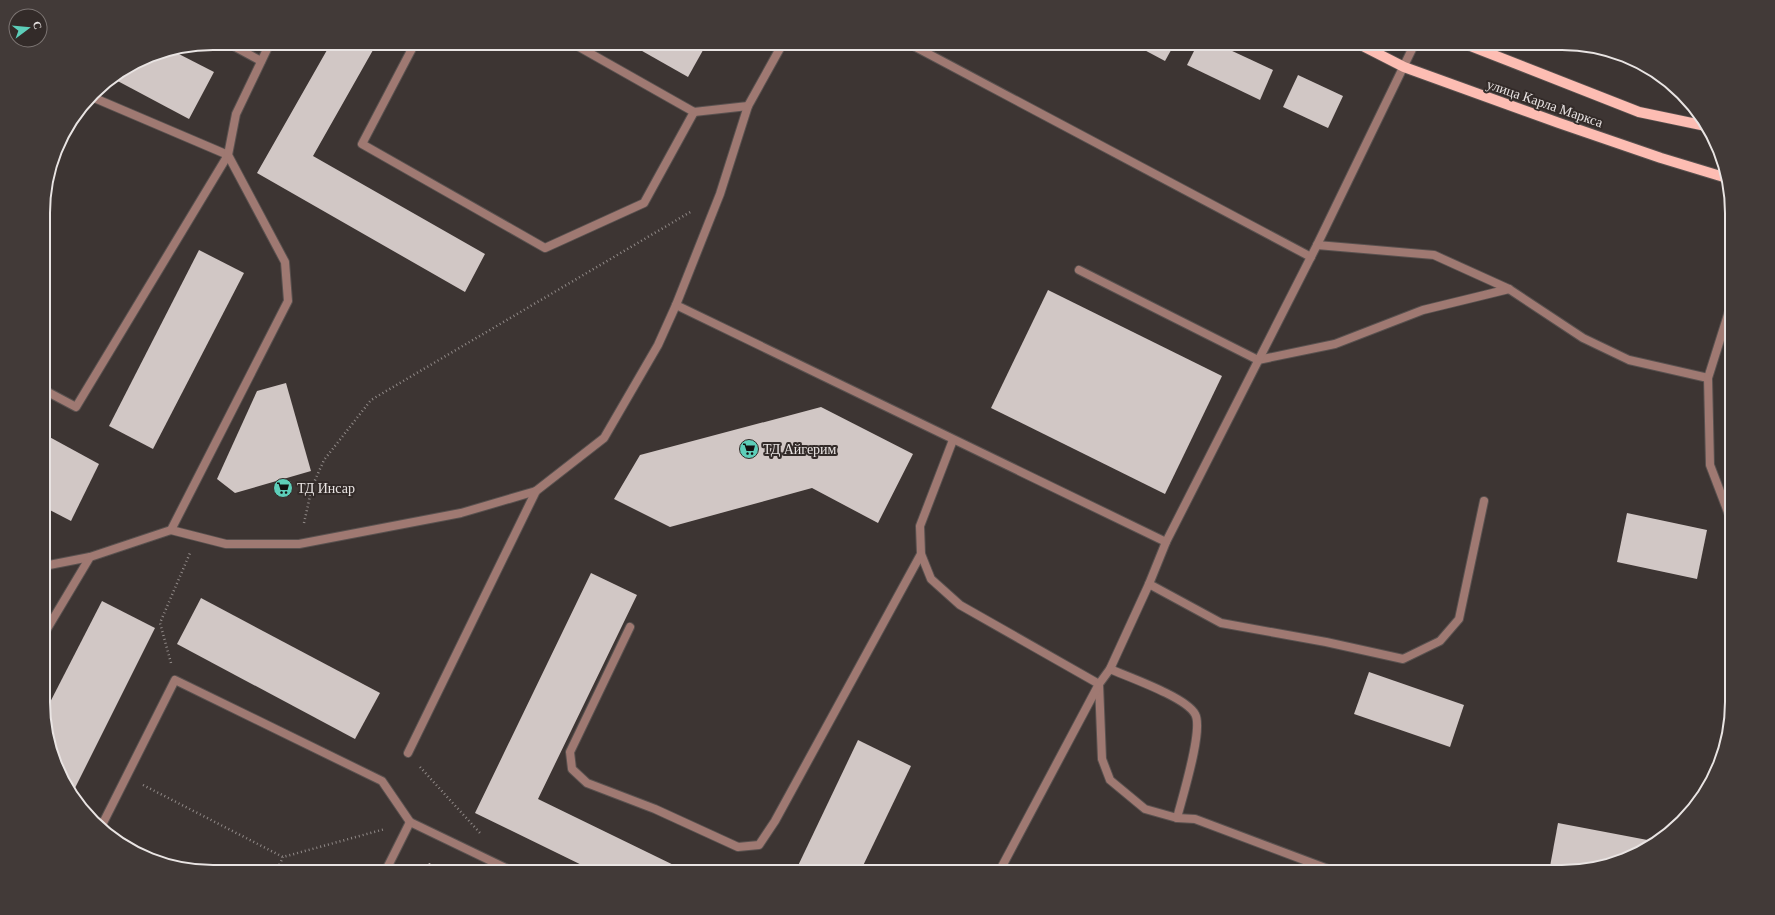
<svg xmlns="http://www.w3.org/2000/svg" width="1775" height="915" font-family="'Times New Roman',serif">
	<style>
		.building { fill: #d1c7c5 }
		.lines { fill: none; stroke-linecap: round; stroke-linejoin: round }
		.lane-casing { stroke: #59514f; stroke-width: 10 }
		.primary-casing { stroke: #59514f; stroke-width: 12 }
		.path { stroke: #918a88; stroke-width: 2.5; stroke-dasharray: 1 3; stroke-linecap: butt }
		.lane { stroke: #9f7972; stroke-width: 8 }
		.primary { stroke: #fdbdb3; stroke-width: 10 }
		.labels { text-anchor: middle; stroke-width: 4; stroke-linejoin: round; paint-order: stroke }
		.street-label { font-size: 14px; fill: #e9e4e3; stroke: #332b29 }
		.poi-label { font-size: 14px; fill: #e9e4e3; stroke: #332b29; text-anchor: start }
		.rim { fill: none; stroke: #e9e4e3; stroke-width: 2 }
	</style>
	<rect width="100%" height="100%" fill="#3d3533"/>
	<g class="building">
		<path d="M331,43H377L313,156L485,254L465,292L257,173Z"/>
		<path d="M628,43H707L688,77Z"/>
		<path d="M1136,43H1175L1165,61L1135,45Z"/>
		<path d="M1198,43H1215L1273,70L1260,100L1187,65Z"/>
		<path d="M173,51L214,72L189,119L112,78L148,56Z"/>
		<path d="M1298,75L1343,96L1328,128L1283,107Z"/>
		<path d="M199,250L244,273L153,449L109,426Z"/>
		<path d="M1048,290L1222,376L1165,494L991,408Z"/>
		<path d="M286,383L311,471L235,493L217,479L257,391Z"/>
		<path d="M821,407L913,454L878,523L812,488L670,527L614,499L640,455Z"/>
		<path d="M44,434L99,464L71,521L44,507Z"/>
		<path d="M1627,513L1707,530L1697,579L1617,562Z"/>
		<path d="M591,573L637,595L538,799L688,872H596L475,813Z"/>
		<path d="M201,598L380,693L355,739L177,644Z"/>
		<path d="M102,601L155,628L72,794L56,767L44,724V714Z"/>
		<path d="M1369,672L1464,705L1450,747L1354,714Z"/>
		<path d="M858,740L911,766L860,872H795Z"/>
		<path d="M1558,823L1658,842L1616,863L1573,872H1549Z"/>
		<path d="M429,863L447,872H424Z"/>
	</g>
	<g class="lines">
		<g class="lane-casing">
			<g id="lane">
				<path d="M228,43L261,61"/>
				<path d="M415,43L362,144L545,248L644,203L694,112"/>
				<path d="M572,43L694,112L748,106L783,43"/>
				<path d="M908,43L1311,257"/>
				<path d="M1317,245L1434,255L1509,289L1583,338L1629,360L1708,378"/>
				<path d="M1079,270L1258,360L1335,344L1423,310L1509,289"/>
				<path d="M676,305L1166,542"/>
				<path d="M1731,305L1708,378L1710,465L1731,520"/>
				<path d="M44,390L76,407L228,155L92,97"/>
				<path d="M953,440L920,526L921,554L931,579L960,605L1099,684L1102,759L1110,780L1145,809L1177,818L1195,819L1336,872"/>
				<path d="M171,530L226,544H299L461,513L536,491L604,438L658,345L676,305L720,194L748,106"/>
				<path d="M44,566L90,557"/>
				<path d="M1149,584L1221,623L1326,642L1403,659L1440,641L1459,619L1484,501"/>
				<path d="M630,627L570,752L572,769L587,783L655,809L738,847L759,845L775,821L921,554"/>
				<path d="M44,634L90,557L171,530L288,301L285,262L228,155L236,114L270,43"/>
				<path d="M1110,669C1128,677 1186,697 1195,714C1204,729 1182,798 1177,818"/>
				<path d="M408,753L536,491"/>
				<path d="M102,825L175,680L382,781L410,822L514,872"/>
				<path d="M385,872L410,822"/>
				<path d="M999,872L1099,684L1110,669L1149,584L1166,542L1317,245L1415,43"/>
			</g>
		</g>
		<g class="primary-casing">
			<g id="primary">
				<path d="M1357,43L1404,67L1559,123L1661,158L1727,178"/>
				<path d="M1463,43L1639,112L1706,126"/>
			</g>
		</g>
		<g class="path">
			<path d="M304,523L312,487L324,460L371,400L692,211"/>
			<path d="M171,663L160,623L190,553"/>
			<path d="M420,767L480,833"/>
			<path d="M143,785L283,857L385,829"/>
			<path d="M276,872L283,857"/>
		</g>
		<use href="#lane" class="lane"/>
		<use href="#primary" class="primary"/>
	</g>
	<defs>
		<g id="supermarket-disc" transform="scale(1)"><circle r="9.5" fill="#5dceb9" stroke="#332b29"/><path d="M-6-5.5h2.5l.6 2H6L4.5 2H-2.5L-4.4-4H-6ZM-1.5 3.2a1.3 1.3 0 1 0 .1 0ZM3 3.2a1.3 1.3 0 1 0 .1 0Z" fill="#111"/></g>
	</defs>
	<g fill-rule="evenodd">
		<use href="#supermarket-disc" x="749" y="449"/>
		<use href="#supermarket-disc" x="283" y="488"/>
	</g>
	<g class="labels">
		<g class="street-label">
			<text transform="translate(1545 103) rotate(19)" y="5">улица Карла Маркса</text>
		</g>
		<g class="poi-label">
			<text x="763" y="454">ТД Айгерим</text>
			<text x="297" y="493">ТД Инсар</text>
		</g>
	</g>
	<path d="M0 0H1775V915H0ZM213 50H1562A163 163 0 0 1 1725 213V702A163 163 0 0 1 1562 865H213A163 163 0 0 1 50 702V213A163 163 0 0 1 213 50Z" fill="#423a38" fill-rule="evenodd"/>
	<path class="rim" d="M213 50H1562A163 163 0 0 1 1725 213V702A163 163 0 0 1 1562 865H213A163 163 0 0 1 50 702V213A163 163 0 0 1 213 50Z"/>
	<g transform="translate(28 28) rotate(74)"><circle r="19" fill="#332b29" stroke="#7c7573"/>
	<path d="M0-3L7 15L0 10L-7 15Z" fill="#5dceb9"/>
	<text y="-6" font-size="11" font-weight="bold" text-anchor="middle" fill="#e9e4e3">С</text>
	</g>
</svg>
